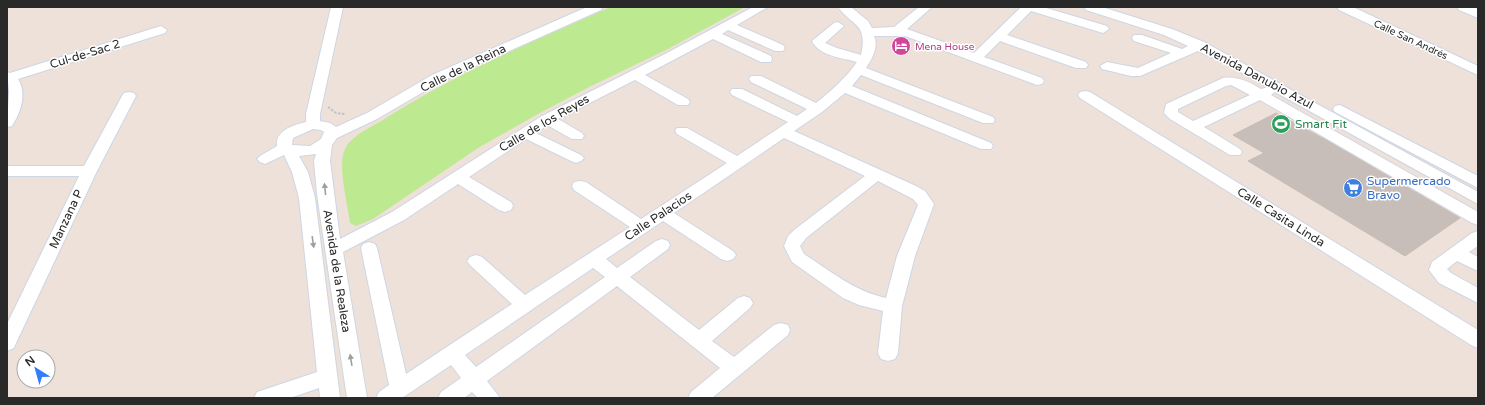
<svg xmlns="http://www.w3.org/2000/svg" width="1485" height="405" font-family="'Varela Round',sans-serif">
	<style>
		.green { fill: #bde990 }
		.building { fill: #c8beb9; stroke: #c8bdb3 }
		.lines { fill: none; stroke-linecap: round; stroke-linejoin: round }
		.minor-casing { stroke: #ced6e4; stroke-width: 2 }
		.path { stroke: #c3c3c3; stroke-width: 2; stroke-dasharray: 2.5 1.5; stroke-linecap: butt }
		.minor { fill: #fff; fill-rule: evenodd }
		.oneway { fill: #9f9f9f }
		.labels { text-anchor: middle; stroke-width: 3; stroke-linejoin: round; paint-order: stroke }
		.far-street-label { font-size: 10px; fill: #292929; stroke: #fff }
		.far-hotel-label { font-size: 10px; fill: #b23c85; stroke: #fff; text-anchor: start }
		.street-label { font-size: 12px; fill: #292929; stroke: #fff }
		.leisure-label { font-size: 12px; fill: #27864d; stroke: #fff; text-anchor: start }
		.shop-label { font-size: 12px; fill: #366cbe; stroke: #fff; text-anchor: start }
	</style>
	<rect width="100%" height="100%" fill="#ede1d9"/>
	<path class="green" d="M611,7H745L668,49L591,86L538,114L478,148L373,219L356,226L350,223C348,205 337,165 345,149C351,136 371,127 383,120C455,74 533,41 611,7Z"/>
	<path class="building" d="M1276,113L1330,142L1460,218L1405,256L1248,161L1264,153L1233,135Z"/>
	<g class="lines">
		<g class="minor-casing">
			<g id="minor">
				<path d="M331,7H343L320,114V121L330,123L336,127L367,113L432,75L587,7H603L601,10L442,81L377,119L337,138L332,145L330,161L340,239L392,212L542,116L667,53L753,7H768L737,25L783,45L785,48L783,51H775L728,30L722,34L771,56L772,59L771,62H761L713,39L645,75L688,99L690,102L688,105H678L635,80L558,119L582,133L584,136L582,139H572L547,125L536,133L581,155L584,158L581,161L576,163L571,161L526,139L469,177L511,202L513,206L511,210L505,212L499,210L458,184L404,220L343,252L367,398H347L317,194L314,161L316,154L299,156L308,172L315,198L340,398H320L319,388L290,398H254L257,392L317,372L299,198L292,172L284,155L265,164L260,162L257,159L260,156L277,146C275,130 294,125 306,122V114ZM313,129L321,130L324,132L321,139L310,146L292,145L293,138Z"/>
				<path d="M838,7H851L868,21L872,28L894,27L919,7H932L907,29L974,53L1021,7H1043L1107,26L1109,29L1103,33L1031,11L1007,35L1086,62L1088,65L1086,68H1076L1000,41L984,57L1042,78L1044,81L1042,84L1037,85L905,36H874C879,47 872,59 866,68L993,117L995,120L993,123H983L861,75L852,86L991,143L993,146L991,149H981L845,93L822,112L794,131L916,186L925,191L934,204L915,256L902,306L898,353L895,359L888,361L881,359L878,353L883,311L859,305L843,298L792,262L784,246L788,236L794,230L865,176L784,138L674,213L733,251L736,255L733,259L727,261L721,259L663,221L606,259L617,268L656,241L662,239L668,241L670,245L668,249L630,277L699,330L738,298L744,296L750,298L753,303L750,308L712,341L734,357L774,325L781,323L788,325L790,330L788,335L712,398H688L691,392L720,368L617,286L487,381L500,398H478L472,392L464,398H438L441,392L461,378L451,365L402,398H376L379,392L389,385L361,248L363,244L369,242L375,244L377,248L406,374L512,304L470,265L467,261L470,257L476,255L482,257L525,295L630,227L574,190L572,186L574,182L580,181L586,182L641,219L727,163L677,134L675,131L677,128H687L737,156L788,122L732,95L730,92L732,89H742L797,116L807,109L751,82L749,79L751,76H761L816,103C831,91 846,78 857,62C843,58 819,56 812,41L834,23L838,22L844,26L825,43L837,48L861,55C868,23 853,27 838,7ZM878,181L913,199L918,205L897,256L886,298C854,291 832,272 804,254L800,246L806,238ZM593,268L605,277L476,367L465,355Z"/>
				<path d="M1084,7H1102L1172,29L1204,42L1478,192V204L1275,92L1271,95L1478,212V225L1472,223L1260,100L1204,127L1240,149L1242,152L1240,155H1230L1170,119L1164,113L1166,104L1223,78C1238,76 1249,82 1261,89L1268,87L1224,63L1198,51L1140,76H1131L1102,69L1100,66L1107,62L1138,68L1171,53L1134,41L1132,38L1134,35H1142L1182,49L1188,46L1164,35L1086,10ZM1231,85L1250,95L1193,121L1178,112V109L1226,86Z"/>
				<path d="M1337,7H1353L1478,66V75L1339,10Z"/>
				<path d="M1457,7H1473L1478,9V18L1459,10Z"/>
				<path d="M161,26L167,30L165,33L18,79C27,94 21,112 12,126L7,127L9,91L7,72L10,73Z"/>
				<path d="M1085,91L1090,92L1478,330V348L1471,345L1080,98L1078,95L1080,92Z"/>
				<path d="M129,92L134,93L136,96L97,171L16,343L14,348L7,351V324L79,176H7V166H84L122,96L124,93Z"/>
				<path d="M1340,105L1478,176V188L1335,112L1333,109L1335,106Z"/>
				<path d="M1478,231V246L1469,252L1478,257V271L1457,261L1447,269L1451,273L1478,288V303L1439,283L1429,270L1432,262L1472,233Z"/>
			</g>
		</g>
		<path class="path" d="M328,107L336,113L345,114"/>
		<use href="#minor" class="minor"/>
	</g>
	<defs><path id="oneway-solid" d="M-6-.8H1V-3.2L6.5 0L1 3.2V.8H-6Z"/></defs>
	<g class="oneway">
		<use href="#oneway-solid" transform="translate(325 189) rotate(-96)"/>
		<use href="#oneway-solid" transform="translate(313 242) rotate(82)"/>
		<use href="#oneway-solid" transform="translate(351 360) rotate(-99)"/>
	</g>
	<defs>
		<g id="hotel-disc" transform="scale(1)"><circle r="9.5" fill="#d1479c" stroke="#fff"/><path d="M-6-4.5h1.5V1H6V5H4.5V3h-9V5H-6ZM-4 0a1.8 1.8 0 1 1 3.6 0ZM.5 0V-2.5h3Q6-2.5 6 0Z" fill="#fff"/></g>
		<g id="stadium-disc" transform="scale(1)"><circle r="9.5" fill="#2e9e5b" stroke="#fff"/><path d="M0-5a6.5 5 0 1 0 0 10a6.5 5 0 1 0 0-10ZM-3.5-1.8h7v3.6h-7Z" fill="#fff"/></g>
		<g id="supermarket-disc" transform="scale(1)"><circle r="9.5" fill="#3f7fe0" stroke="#fff"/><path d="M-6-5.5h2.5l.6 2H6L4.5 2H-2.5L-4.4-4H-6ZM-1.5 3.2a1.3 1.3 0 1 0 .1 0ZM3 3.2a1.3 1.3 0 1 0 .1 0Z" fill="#fff"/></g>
	</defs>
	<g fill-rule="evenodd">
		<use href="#hotel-disc" x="901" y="46"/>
		<use href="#stadium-disc" x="1281" y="124"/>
		<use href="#supermarket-disc" x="1353" y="188"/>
	</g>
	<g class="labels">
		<g class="far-street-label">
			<text transform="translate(1411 39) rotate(25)" y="4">Calle San Andrés</text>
		</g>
		<g class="far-hotel-label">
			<text x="915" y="50">Mena House</text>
		</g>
		<g class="street-label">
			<text transform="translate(85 54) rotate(-17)" y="4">Cul-de-Sac 2</text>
			<text transform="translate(463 68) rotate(-26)" y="4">Calle de la Reina</text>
			<text transform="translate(1257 76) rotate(28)" y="4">Avenida Danubio Azul</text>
			<text transform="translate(544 123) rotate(-30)" y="4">Calle de los Reyes</text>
			<text transform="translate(658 216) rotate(-34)" y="4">Calle Palacios</text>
			<text transform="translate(1281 217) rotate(32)" y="4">Calle Casita Linda</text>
			<text transform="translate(66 219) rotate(-65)" y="4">Manzana P</text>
			<text transform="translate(337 271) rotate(81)" y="4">Avenida de la Realeza</text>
		</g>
		<g class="leisure-label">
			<text x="1295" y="128">Smart Fit</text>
		</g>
		<g class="shop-label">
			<text x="1367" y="185">Supermercado<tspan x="1367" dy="14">Bravo</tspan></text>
		</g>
	</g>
	<rect width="1485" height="405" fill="none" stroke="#292929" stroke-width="16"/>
	<g transform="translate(36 369) rotate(323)"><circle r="19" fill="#ffffff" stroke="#a9a9a9"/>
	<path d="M0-3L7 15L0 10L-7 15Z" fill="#347bff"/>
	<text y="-6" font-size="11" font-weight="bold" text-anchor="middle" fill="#292929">N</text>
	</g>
</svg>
